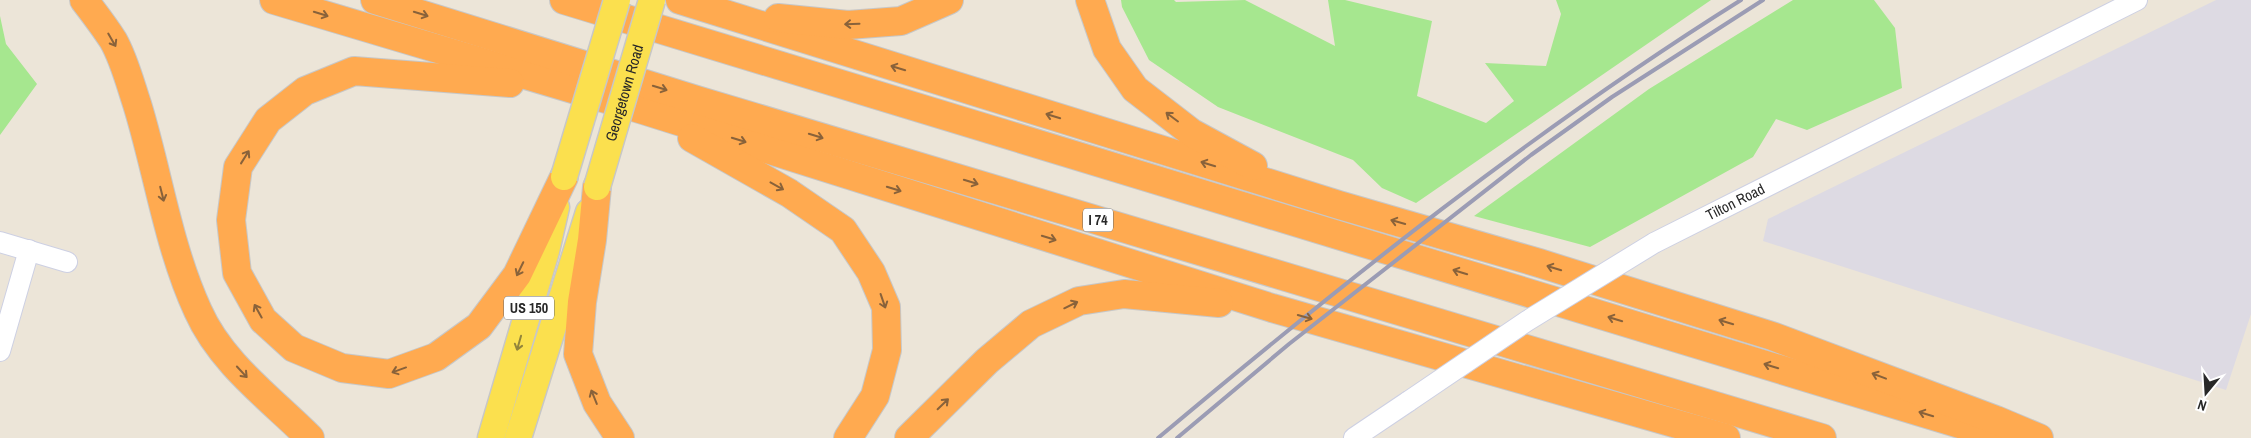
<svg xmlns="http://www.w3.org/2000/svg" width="2251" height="438" font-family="'Archivo Narrow',sans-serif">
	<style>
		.industrial { fill: #dddae3 }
		.green { fill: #a6e78f }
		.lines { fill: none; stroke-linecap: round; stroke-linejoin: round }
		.minor-casing { stroke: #cdd0e3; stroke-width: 22 }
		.major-casing { stroke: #c7c7c7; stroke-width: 29 }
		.highway-casing { stroke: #c7c7c7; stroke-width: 30 }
		.minor { stroke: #fff; stroke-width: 20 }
		.major { stroke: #fbe04e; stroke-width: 26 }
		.highway { stroke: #ffaa50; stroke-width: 28 }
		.rail { stroke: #9b9cb4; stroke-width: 4 }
		.minor-bridge-casing { stroke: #cdd0e3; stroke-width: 22; stroke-linecap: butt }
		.major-bridge-casing { stroke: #c7c7c7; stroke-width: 29; stroke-linecap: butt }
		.minor-bridge { stroke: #fff; stroke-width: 20 }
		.major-bridge { stroke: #fbe04e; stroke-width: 26 }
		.oneway { stroke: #89623a }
		.oneway2 { stroke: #92843b }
		.labels { text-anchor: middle; stroke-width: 4; stroke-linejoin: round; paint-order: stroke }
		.shield { fill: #fff; stroke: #686868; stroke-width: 1 }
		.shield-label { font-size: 14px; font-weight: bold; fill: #282828 }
		.street-label { font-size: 15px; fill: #282828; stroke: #fff }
	</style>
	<rect width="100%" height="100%" fill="#ece5d8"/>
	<path class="industrial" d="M2216,0H2251V314L2226,390L1763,241L1768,219Z"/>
	<g class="green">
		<path d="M1121,0H1174L1176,2L1245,0L1335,46L1328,0H1345L1432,21L1417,96L1486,123L1514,101L1485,63L1546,66L1561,14L1556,0H1711L1416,203L1382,188L1353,160L1218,107L1149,60L1122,7Z"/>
		<path d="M1793,0H1874L1895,28L1902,88L1807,130L1776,119L1753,157L1590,247L1474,216L1649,89Z"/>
		<path d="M0,16L6,44L37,84L0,135Z"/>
	</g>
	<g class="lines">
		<g class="minor-casing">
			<g id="minor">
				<path d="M0,242L67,262"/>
				<path id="s1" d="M1654,243L2137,0"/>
				<path d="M0,351L29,250"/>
				<path d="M1354,438L1409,401"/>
			</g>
		</g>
		<g class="major-casing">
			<g id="major">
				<path d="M491,438L546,251L556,207"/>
				<path d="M518,438L589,212"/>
			</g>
		</g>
		<g class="highway-casing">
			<g id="highway">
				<path d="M84,0C94,13 104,26 113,40C124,59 130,83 137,104C158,172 168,246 198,311C221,363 271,399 310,438"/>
				<path d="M274,0L643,110L1272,308L1726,438"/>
				<path d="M375,0L697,100L1822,438"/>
				<path d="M564,0L2006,438"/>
				<path d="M680,0L1339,205L1539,263L1772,336L1996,420L2039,438"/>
				<path d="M1090,0L1107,49L1135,89L1192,133L1253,166"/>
				<path d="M778,18L848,25L901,21L949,0"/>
				<path d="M510,83L354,71L305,91L268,120L238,167L231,220L237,273L263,320L294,348L342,368L389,374L436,357L479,326L517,275L564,177"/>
				<path d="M692,138L789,193L843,230L871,272L886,307L887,350L875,396L848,438"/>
				<path d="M597,187L592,240L582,302L578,354L597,403L620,438"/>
				<path d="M909,438L987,361L1031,324L1079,301L1124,294L1219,303"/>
			</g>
		</g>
		<use href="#minor" class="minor"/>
		<use href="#major" class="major"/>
		<use href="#highway" class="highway"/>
		<g class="rail">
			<path d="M1158,438C1344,282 1535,129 1741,0"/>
			<path d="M1177,438L1289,344L1531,155L1612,97L1763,0"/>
		</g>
		<g class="minor-bridge-casing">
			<path id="minor-bridge" d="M1409,401L1527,321L1654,243"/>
		</g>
		<g class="major-bridge-casing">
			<g id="major-bridge">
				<path d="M564,177L617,0"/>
				<path id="s2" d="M597,187L652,0"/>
			</g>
		</g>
		<use href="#minor-bridge" class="minor-bridge"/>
		<use href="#major-bridge" class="major-bridge"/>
	</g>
	<defs><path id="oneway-shaft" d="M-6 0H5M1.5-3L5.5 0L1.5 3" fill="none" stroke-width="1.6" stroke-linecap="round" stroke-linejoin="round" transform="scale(1.25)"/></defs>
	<g class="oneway">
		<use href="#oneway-shaft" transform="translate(321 14) rotate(17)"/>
		<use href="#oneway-shaft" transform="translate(421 14) rotate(17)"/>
		<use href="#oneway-shaft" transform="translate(852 24) rotate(178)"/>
		<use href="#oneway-shaft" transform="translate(112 40) rotate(60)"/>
		<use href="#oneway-shaft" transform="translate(898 68) rotate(-163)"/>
		<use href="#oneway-shaft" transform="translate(660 88) rotate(17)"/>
		<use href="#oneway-shaft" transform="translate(1053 116) rotate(-163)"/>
		<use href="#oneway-shaft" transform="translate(1172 117) rotate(-143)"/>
		<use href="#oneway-shaft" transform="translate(816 136) rotate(17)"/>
		<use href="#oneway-shaft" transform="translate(739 140) rotate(17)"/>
		<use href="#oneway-shaft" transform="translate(245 157) rotate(-58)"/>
		<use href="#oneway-shaft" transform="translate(1208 164) rotate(-163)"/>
		<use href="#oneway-shaft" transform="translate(971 182) rotate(17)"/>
		<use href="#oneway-shaft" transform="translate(777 186) rotate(29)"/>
		<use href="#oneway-shaft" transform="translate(894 189) rotate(17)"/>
		<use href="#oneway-shaft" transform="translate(162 194) rotate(76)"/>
		<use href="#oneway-shaft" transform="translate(1398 222) rotate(-164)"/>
		<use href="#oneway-shaft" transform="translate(1049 238) rotate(17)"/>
		<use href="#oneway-shaft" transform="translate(1554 268) rotate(-163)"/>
		<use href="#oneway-shaft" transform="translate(520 269) rotate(116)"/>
		<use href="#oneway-shaft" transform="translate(1460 272) rotate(-163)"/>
		<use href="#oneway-shaft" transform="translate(883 301) rotate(71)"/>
		<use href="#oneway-shaft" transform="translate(1071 305) rotate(-26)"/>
		<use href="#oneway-shaft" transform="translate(258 311) rotate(-119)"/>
		<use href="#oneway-shaft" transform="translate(1305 317) rotate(16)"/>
		<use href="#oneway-shaft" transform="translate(1615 319) rotate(-163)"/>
		<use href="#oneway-shaft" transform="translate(1726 322) rotate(-163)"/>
		<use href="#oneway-shaft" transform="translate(1771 366) rotate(-163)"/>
		<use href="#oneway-shaft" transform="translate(399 370) rotate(160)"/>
		<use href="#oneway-shaft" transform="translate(242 372) rotate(47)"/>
		<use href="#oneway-shaft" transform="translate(1879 376) rotate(-159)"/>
		<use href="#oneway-shaft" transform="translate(594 397) rotate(-112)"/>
		<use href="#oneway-shaft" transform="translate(943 404) rotate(-44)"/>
		<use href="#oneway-shaft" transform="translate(1926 414) rotate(-163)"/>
	</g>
	<use class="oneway2" href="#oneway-shaft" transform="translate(519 343) rotate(106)"/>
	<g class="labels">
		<g class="shield">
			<rect x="1083" y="208.5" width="30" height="23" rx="4"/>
			<rect x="504" y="296.5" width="50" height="23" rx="4"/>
		</g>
		<g class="shield-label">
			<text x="1098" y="225">I 74</text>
			<text x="529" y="313">US 150</text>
		</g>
		<g class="street-label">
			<text dy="5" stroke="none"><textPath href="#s2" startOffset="98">Georgetown Road</textPath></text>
			<text dy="5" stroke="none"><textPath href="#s1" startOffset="91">Tilton Road</textPath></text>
		</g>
	</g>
	<g transform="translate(2206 393) rotate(198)" stroke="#ffffff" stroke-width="4" paint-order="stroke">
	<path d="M0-4L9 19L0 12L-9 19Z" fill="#282828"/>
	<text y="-8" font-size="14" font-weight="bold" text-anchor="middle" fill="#282828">N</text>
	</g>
</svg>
